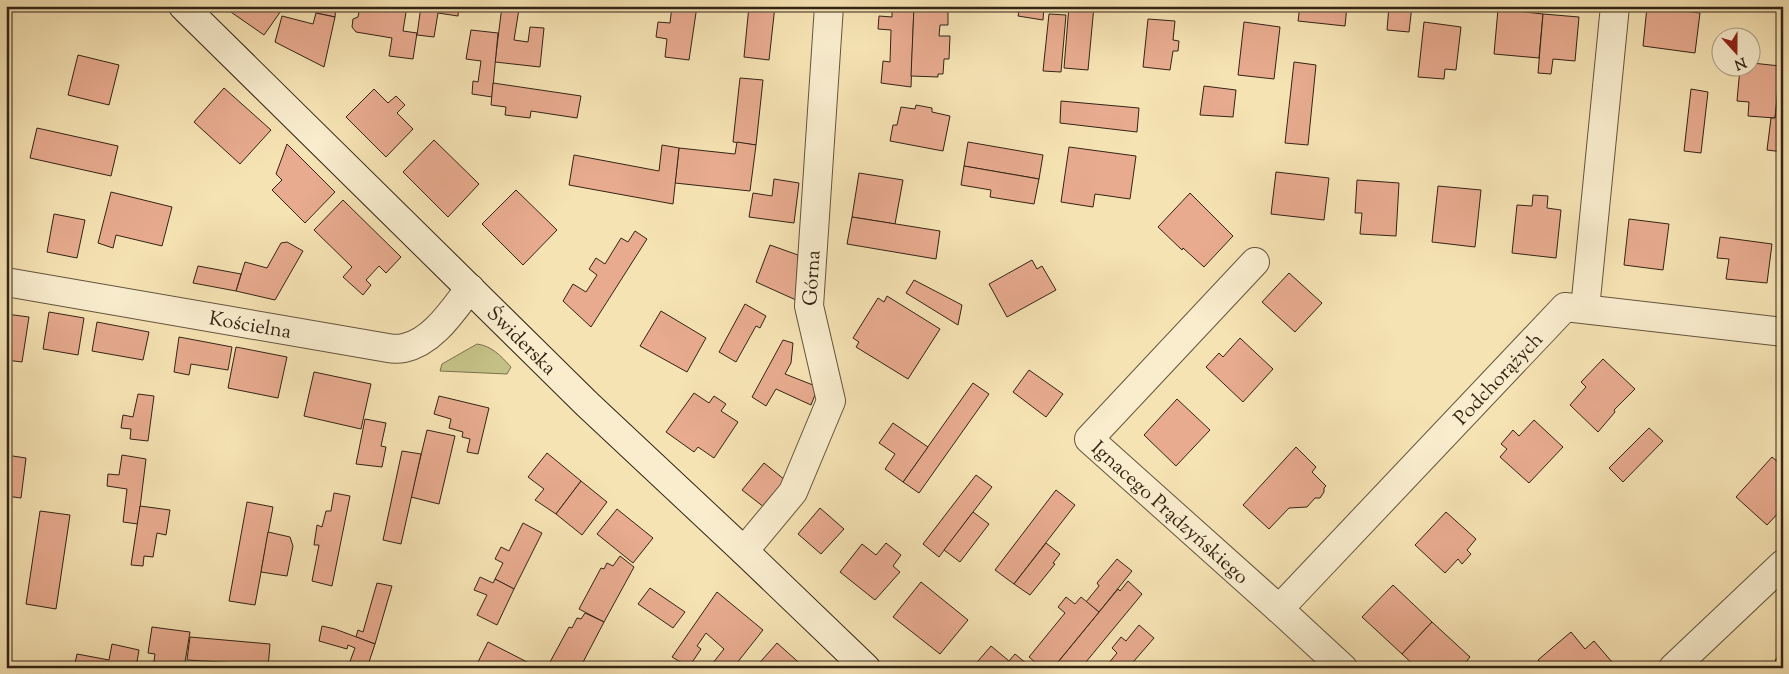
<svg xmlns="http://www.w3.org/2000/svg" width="1789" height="674" font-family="'Sorts Mill Goudy',serif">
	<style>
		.green { fill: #c4c187; stroke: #7c724e }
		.building { fill: #e8ab8f; stroke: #332414 }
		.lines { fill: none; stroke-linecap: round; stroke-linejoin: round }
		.street-casing { stroke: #64543c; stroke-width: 30 }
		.secondary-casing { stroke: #332414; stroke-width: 30 }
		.street { stroke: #f9edce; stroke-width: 28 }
		.secondary { stroke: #f9edce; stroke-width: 28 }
		.labels { text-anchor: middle; stroke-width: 4; stroke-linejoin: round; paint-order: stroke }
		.street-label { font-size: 20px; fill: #332414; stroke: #f9edce }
	</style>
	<rect width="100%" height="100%" fill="#f6e3b4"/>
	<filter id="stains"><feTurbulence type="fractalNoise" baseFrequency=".004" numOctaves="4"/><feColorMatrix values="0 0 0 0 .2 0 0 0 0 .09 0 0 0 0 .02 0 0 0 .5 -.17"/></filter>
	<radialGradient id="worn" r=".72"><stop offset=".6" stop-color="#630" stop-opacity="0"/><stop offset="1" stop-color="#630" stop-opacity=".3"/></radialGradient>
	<path class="green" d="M477,344C492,346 501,356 511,367L507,374L440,371L442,364Z"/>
	<g class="building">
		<path d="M231,6H280L283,8L264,35L228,10Z"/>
		<path d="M317,6H336L335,17L316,13Z"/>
		<path d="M360,6H407L403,31L417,33L413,59L389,56L392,38L356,32L352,27L353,19L358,17Z"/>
		<path d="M421,6H459L458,16L438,13L434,37L417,35Z"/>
		<path d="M502,6L519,9L514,40L528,42L530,27L544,28L540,67L495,62Z"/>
		<path d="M672,6H697L689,60L665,57L667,39L656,37L658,22L670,23Z"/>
		<path d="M749,6H775L769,60L744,57Z"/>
		<path d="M892,6H914L911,87L881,83L883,61L890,62L891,30L878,29L879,16L892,17Z"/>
		<path d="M914,6L948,8V25H940L939,36H950L949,59H944L943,74H938V77L911,76Z"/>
		<path d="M990,6H1044L1043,20L1018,16L1019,12L990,9Z"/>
		<path d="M1069,6H1094L1088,70L1064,68Z"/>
		<path d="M1347,6L1345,26L1298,21L1300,6Z"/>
		<path d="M1389,6H1412L1409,32L1387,30Z"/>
		<path d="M1647,7L1700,13L1695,53L1643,46Z"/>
		<path d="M1498,9L1543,14L1539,58L1494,54Z"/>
		<path d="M316,13L335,17L324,67L275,42L282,16L313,24Z"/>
		<path d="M1049,14L1066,15L1061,72L1043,71Z"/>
		<path d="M1543,14L1579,17L1575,61L1553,59L1551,74L1538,73Z"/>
		<path d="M1148,19L1175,21L1173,40L1179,41L1178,51H1173L1170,70L1143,67Z"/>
		<path d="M1244,22L1280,27L1274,79L1238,75Z"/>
		<path d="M1424,22L1461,27L1456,70L1445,69L1444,79L1418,77Z"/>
		<path d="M471,30L498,33L492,97L472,94L473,81L478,82L481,61L466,59Z"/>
		<path d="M78,55L119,65L109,105L68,95Z"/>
		<path d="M1294,62L1316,65L1308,145L1285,143Z"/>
		<path d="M1752,63L1780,66L1775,118L1748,116L1749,102L1737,101L1740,68H1752Z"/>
		<path d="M740,78L763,80L756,145L733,142Z"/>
		<path d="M493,83L581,96L577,118L531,111L530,118L505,115L506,107L491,105Z"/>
		<path d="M1204,86L1236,90L1233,117L1200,115Z"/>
		<path d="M224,88L271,130L240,164L194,122Z"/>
		<path d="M374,89L388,103L396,96L405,105L397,113L413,129L386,157L346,117Z"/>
		<path d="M1691,89L1708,92L1701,153L1684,151Z"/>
		<path d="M1061,101L1139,108L1137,132L1060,123Z"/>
		<path d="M1777,103L1783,104V152L1767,150L1771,118H1775Z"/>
		<path d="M916,105L932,108V112L950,116L943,151L890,141L893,125H897L901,107L915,109Z"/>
		<path d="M37,128L118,146L111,176L30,158Z"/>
		<path d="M434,140L479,184L448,217L403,172Z"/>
		<path d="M737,142L756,145L750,191L675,183L679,148L735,154Z"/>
		<path d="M968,142L1043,155L1039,179L964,166Z"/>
		<path d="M287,144L335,192L305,223L272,190L282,180L276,174Z"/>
		<path d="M662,145L679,148L673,204L569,185L574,155L659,171Z"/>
		<path d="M1069,147L1136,156L1130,199L1095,194L1093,207L1061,202Z"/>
		<path d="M964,166L1039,179L1034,204L990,197L991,190L961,185Z"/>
		<path d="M1276,172L1329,178L1324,220L1271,214Z"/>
		<path d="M859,173L903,180L895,224L852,217Z"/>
		<path d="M774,179L799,183L794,223L749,217L753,193L772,196Z"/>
		<path d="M1357,180L1399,183L1396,236L1360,234L1362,213H1355Z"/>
		<path d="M1438,186L1481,190L1475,247L1432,242Z"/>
		<path d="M516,190L557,230L523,265L482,224Z"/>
		<path d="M111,192L172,207L162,246L116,235L113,248L98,243Z"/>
		<path d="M1190,193L1233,236L1204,267L1183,248L1182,250L1158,227Z"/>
		<path d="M1533,195L1548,196L1547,208L1561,210L1556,258L1512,253L1517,205L1532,206Z"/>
		<path d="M343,200L401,257L386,273L379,266L366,280L371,285L363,295L343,277L352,267L314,230Z"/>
		<path d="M54,214L85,220L77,258L47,252Z"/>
		<path d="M852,217L940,231L936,259L847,244Z"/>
		<path d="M1629,219L1669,224L1663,270L1624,265Z"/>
		<path d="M635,231L647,239L591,327L563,301L573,284L586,292L597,275L589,269L596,258L605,264L621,238L628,242Z"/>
		<path d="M1720,237L1772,244L1767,283L1726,279L1729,259L1717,258Z"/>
		<path d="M287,242L303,251L275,300L236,291L245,262L267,268L281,243Z"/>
		<path d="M770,245L798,255L796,300L756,282Z"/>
		<path d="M1032,260L1037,269L1042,266L1056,290L1007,317L989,284Z"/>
		<path d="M198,266L241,274L236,291L193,283Z"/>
		<path d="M1783,269V308H1778Z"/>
		<path d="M1289,273L1322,303L1295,332L1262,302Z"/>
		<path d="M914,280L962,305L958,325L906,293Z"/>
		<path d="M887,296L940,329L908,379L856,347L859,342L853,338L878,298L884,302Z"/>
		<path d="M745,304L766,316L760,328L756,326L736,362L719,352Z"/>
		<path d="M661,311L706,338L687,372L640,346Z"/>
		<path d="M49,312L84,318L78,355L43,349Z"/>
		<path d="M6,314L29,317L22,362L6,360Z"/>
		<path d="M97,322L149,332L143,360L92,351Z"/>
		<path d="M179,337L232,347L228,370L191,364L189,375L174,372Z"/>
		<path d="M1240,338L1273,369L1243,402L1206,367L1219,353L1223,357Z"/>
		<path d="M783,340L793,343L791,363L785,374L818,387L811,405L776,389L766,406L752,397Z"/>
		<path d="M236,347L287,357L278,398L228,388Z"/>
		<path d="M1603,359L1635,389L1614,410L1615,412L1598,432L1570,405L1586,387L1581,382Z"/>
		<path d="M1029,370L1063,394L1046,417L1013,392Z"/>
		<path d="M314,372L371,384L361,429L304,416Z"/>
		<path d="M973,383L989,394L919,493L903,482Z"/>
		<path d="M694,393L709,403L714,396L726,404L721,411L738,422L714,458L698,447L694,452L666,432Z"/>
		<path d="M138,394L154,396L148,441L130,439L131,429L121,428L123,415L133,417Z"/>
		<path d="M439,396L489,408L478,454L467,452L470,439L462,437L463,432L449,428L451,419L434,414Z"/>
		<path d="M1177,399L1210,430L1176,466L1144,435Z"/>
		<path d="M365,419L386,423L381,446L386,447L382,467L356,464Z"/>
		<path d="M1534,420L1563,447L1529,483L1500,457L1507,449L1501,444L1513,430L1519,436Z"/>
		<path d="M893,423L928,447L903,482L885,469L895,454L879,443Z"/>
		<path d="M1649,428L1663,441L1623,482L1609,468Z"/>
		<path d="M427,430L455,436L439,504L411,497Z"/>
		<path d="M1296,447L1316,467L1312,472L1326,486L1324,488V492L1320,498H1315L1307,507L1289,508L1269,529L1243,505Z"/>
		<path d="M402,451L421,454L401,544L383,540Z"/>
		<path d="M547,453L581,481L556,514L535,500L544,489L528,477Z"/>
		<path d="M6,455L26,458L21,498L6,496Z"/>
		<path d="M122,455L146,459L138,524L123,522L127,489L107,486L108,474L119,475Z"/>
		<path d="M1772,457L1783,466V508L1767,525L1736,497Z"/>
		<path d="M764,463L790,484L769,511L742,490Z"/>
		<path d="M976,475L992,487L939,557L923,544Z"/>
		<path d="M581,481L607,502L582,535L556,514Z"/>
		<path d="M1056,490L1075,505L1014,584L995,570Z"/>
		<path d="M334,493L350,496L332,586L312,581L319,545H314L317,525L322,527L326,511H331Z"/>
		<path d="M247,502L273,507L255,605L229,601Z"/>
		<path d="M140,506L170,510L166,535L157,533L153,557L144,556L143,566L131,565Z"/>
		<path d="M820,508L844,529L821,554L798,534Z"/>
		<path d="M617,509L653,538L633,563L597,534Z"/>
		<path d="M40,511L70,515L56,609L26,604Z"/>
		<path d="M973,512L989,524L960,562L944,550Z"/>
		<path d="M1446,512L1476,539L1467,550L1471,554L1462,564L1458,559L1445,573L1415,545Z"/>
		<path d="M523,523L542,533L514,589L495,579L503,563L495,559L501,547L509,551Z"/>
		<path d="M268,532L290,537L293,546L287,576L261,572Z"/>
		<path d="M886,543L901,555L893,566L900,572L875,600L840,572L862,544L876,555Z"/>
		<path d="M1046,543L1060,554L1053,563L1055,564L1030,595L1014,584Z"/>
		<path d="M620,556L634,567L604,622L579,609L601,568L604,569L607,563L613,566Z"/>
		<path d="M1117,559L1132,571L1099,612L1086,602L1099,586L1097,583Z"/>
		<path d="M480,577L493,583L495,579L514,589L497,625L477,615L487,595L474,590Z"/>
		<path d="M1128,581L1142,594L1081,668L1054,667L1118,589L1120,591Z"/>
		<path d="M921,582L968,620L940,654L893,617Z"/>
		<path d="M377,583L392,586L375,644L356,637L358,630L363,632Z"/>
		<path d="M1393,585L1432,622L1402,654L1362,617Z"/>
		<path d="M650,588L685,612L673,628L638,604Z"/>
		<path d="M717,592L763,630L733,668H717L712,664L724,649L706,633L697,646L701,649L689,667L672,657Z"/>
		<path d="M1066,597L1075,604L1081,597L1099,612L1053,668H1032L1036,663L1029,657L1065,613L1058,607Z"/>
		<path d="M585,613L604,622L580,668H560L550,662L569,627L572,628L577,618L581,619Z"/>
		<path d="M1432,622L1470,657L1461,668H1417L1402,654Z"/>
		<path d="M1139,625L1154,638L1128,668H1113L1108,664L1117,653L1112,648L1121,637L1126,641Z"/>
		<path d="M322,626L335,629L375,644L367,668H358L349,664L355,648L348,645L347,649L319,641Z"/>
		<path d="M152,627L190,632L184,668H153L155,654L148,653Z"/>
		<path d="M1571,632L1585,649L1594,641L1612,662L1605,668H1544L1538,660Z"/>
		<path d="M190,637L270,644L268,668H239V663L187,660Z"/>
		<path d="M488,642L529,663L539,668H475Z"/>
		<path d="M777,643L805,668H755Z"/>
		<path d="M112,644L139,650L136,668H74L77,654L109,660Z"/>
		<path d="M991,646L1009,661L1015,654L1027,664L1024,668H972Z"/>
		<path d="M1783,652V668H1782L1775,660Z"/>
		<path d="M1217,663L1223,668H1213Z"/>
	</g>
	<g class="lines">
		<g class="street-casing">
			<g id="street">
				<path id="s1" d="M1255,262L1089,439L1279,609L1343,668"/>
				<path id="s2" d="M6,282L388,348C393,349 399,349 404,348C433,342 453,310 470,288"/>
				<path d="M1585,309L1615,6"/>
				<path id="s3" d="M744,551L793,492L831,401L809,306L829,6"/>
				<path id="s4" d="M1279,609L1565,307L1783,332"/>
				<path d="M1673,668L1783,564"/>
			</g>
		</g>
		<g class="secondary-casing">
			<g id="secondary">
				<path id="s5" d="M183,6L587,404L744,551L866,668"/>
			</g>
		</g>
		<use href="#street" class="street"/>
		<use href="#secondary" class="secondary"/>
	</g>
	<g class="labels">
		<g class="street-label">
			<text dy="7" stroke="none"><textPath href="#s3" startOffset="301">Górna</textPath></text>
			<text dy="7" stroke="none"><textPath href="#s2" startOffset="248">Kościelna</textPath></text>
			<text dy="7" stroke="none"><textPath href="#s5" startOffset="476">Świderska</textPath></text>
			<text dy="7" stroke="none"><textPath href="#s4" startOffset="318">Podchorążych</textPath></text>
			<text dy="7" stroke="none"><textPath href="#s1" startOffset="352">Ignacego Prądzyńskiego</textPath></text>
		</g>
	</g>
	<rect width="1789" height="674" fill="none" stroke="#f6e3b4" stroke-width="25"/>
	<rect x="8" y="8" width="1774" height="659" fill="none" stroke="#332414" stroke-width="2.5"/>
	<rect x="12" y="12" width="1764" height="649" fill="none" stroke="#332414"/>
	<g transform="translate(1736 52) rotate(159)"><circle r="24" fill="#f9edce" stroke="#aa9d84"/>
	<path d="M0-4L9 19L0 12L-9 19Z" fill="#8f2418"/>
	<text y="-8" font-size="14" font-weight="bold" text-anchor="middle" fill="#332414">N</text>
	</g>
	<rect width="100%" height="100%" filter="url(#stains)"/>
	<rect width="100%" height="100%" fill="url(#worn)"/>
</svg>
